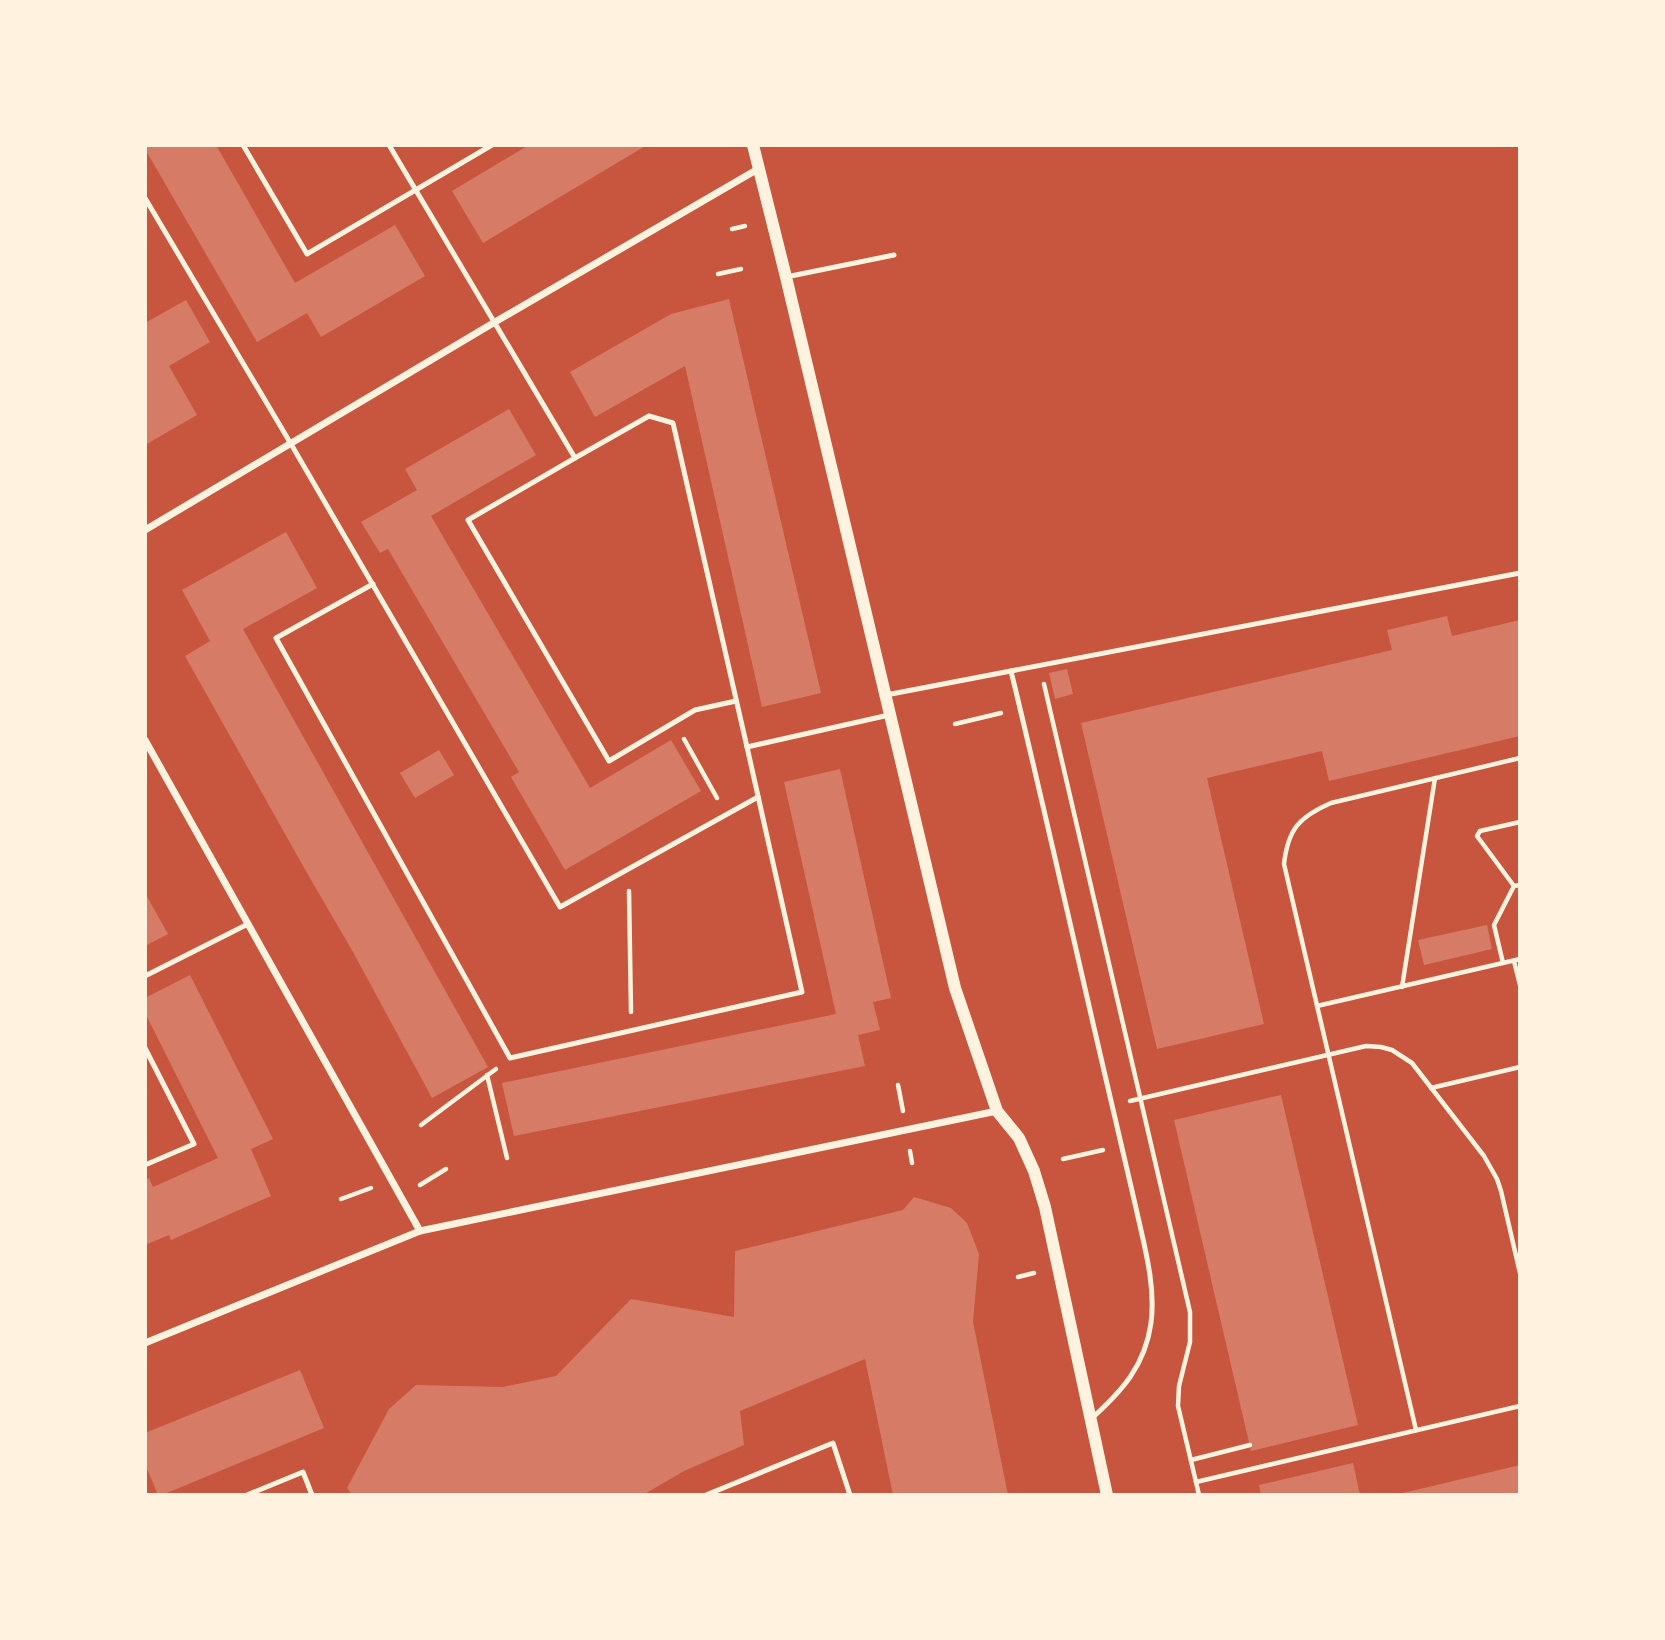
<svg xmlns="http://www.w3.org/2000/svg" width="1665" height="1640" font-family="'Open Sans',sans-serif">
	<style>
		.building { fill: #d67c66 }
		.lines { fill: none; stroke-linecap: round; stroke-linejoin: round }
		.path { stroke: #fff3e0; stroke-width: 4.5 }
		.service { stroke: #fff3e0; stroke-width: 5 }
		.minor { stroke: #fff3e0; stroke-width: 7 }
		.tertiary { stroke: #fff3e0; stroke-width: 12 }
	</style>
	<rect width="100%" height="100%" fill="#c8553d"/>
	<g class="building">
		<path d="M145,145H216L295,283L395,225L425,276L321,337L307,313L257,342L145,149Z"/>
		<path d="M529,145H647L483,243L452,191Z"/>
		<path d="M729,299L821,693L762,707L685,366L595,417L570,372L671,314Z"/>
		<path d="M186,300L210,342L169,366L197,415L145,445V323Z"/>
		<path d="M509,409L536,455L431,516L590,788L671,740L701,791L565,870L511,777L519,772L405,578L388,549L380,553L361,522L417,490L405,469Z"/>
		<path d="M286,532L317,588L243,629L488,1067L432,1098L353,952L307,873L185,656L210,641L182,590Z"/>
		<path d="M1447,616L1452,636L1520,620V736L1329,781L1322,751L1207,778L1264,1024L1157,1049L1081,723L1392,650L1387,630Z"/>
		<path d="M1067,669L1073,694L1055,699L1049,673Z"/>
		<path d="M439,750L454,775L415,798L400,773Z"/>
		<path d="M840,769L891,998L873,1002L880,1030L858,1035L865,1066L514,1136L502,1083L836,1014L784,782Z"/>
		<path d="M145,893L168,934L145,946Z"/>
		<path d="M1487,925L1492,949L1424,965L1418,940Z"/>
		<path d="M190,975L273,1139L251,1149L271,1196L171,1240L169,1235L145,1245V1180L149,1178L153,1187L218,1158L145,1013V998Z"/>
		<path d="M1281,1095L1358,1425L1251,1451L1174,1120Z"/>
		<path d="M914,1197L951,1208L967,1223L979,1254L973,1322L1008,1495H893L865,1359L740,1411L744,1445L684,1471L643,1495H352L347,1488L389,1409L416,1385L503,1387L556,1376L631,1299L734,1317L735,1251L903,1210Z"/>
		<path d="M300,1370L324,1428L162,1495H158L145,1464V1433Z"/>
		<path d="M1353,1463L1360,1495H1261L1259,1485Z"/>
		<path d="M1520,1465V1495H1399V1494Z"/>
	</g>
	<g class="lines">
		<g class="path">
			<path d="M732,229L745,226"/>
			<path d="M718,274L741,269"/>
			<path d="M1044,684L1190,1312V1342L1179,1386L1178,1406L1196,1482"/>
			<path d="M955,724L1001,713"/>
			<path d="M684,739L717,798"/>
			<path d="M1520,822L1480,831L1477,836L1514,886L1520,885"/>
			<path d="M629,891L631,1012"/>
			<path d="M1514,961L1520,985"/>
			<path d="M1503,963L1494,925L1514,886"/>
			<path d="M1402,987L1435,778"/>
			<path d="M1317,1006L1520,959"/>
			<path d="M487,1075L507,1158"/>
			<path d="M898,1085L903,1111"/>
			<path d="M1431,1088L1520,1067"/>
			<path d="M1130,1101L1366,1046L1381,1047L1392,1050L1412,1063L1484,1156L1497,1179L1501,1191L1520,1273"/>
			<path d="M421,1125L496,1069"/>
			<path d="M910,1151L912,1163"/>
			<path d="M1063,1159L1103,1150"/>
			<path d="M420,1185L446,1169"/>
			<path d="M341,1199L371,1188"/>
			<path d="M1018,1277L1034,1273"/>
			<path d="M1416,1430L1284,864C1288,829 1299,817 1331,803L1520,758"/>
			<path d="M1191,1460L1250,1445"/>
			<path d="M1199,1495L1196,1482L1520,1406"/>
		</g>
		<g class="service">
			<path d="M243,145L307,254L492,145"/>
			<path d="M389,145L575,458L468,520L609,761L695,710L736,701"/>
			<path d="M145,198L291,444L560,907L758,797"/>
			<path d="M786,277L894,255"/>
			<path d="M575,458L649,416L673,423L747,747L889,715"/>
			<path d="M373,584L276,638L510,1058L802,992L747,747"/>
			<path d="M1011,671C1046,815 1078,960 1112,1105C1120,1139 1128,1173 1136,1208C1144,1245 1156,1285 1151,1323C1145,1366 1122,1391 1091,1419"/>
			<path d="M886,695L1520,573"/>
			<path d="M145,976L248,924"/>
			<path d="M145,1048L194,1144L145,1165"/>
			<path d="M247,1495L303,1472L312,1495"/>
			<path d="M706,1495L833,1443L850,1495"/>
		</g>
		<g class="minor">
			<path d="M145,530L495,322L758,169"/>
			<path d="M145,740L420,1231"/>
			<path d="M145,1343L420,1231L997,1111"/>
		</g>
		<path class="tertiary" d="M753,145L786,277L955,988L997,1111L1019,1138L1034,1171L1045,1207L1107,1495"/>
	</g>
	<rect width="1665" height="1640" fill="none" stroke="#fff3e0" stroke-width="294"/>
</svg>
